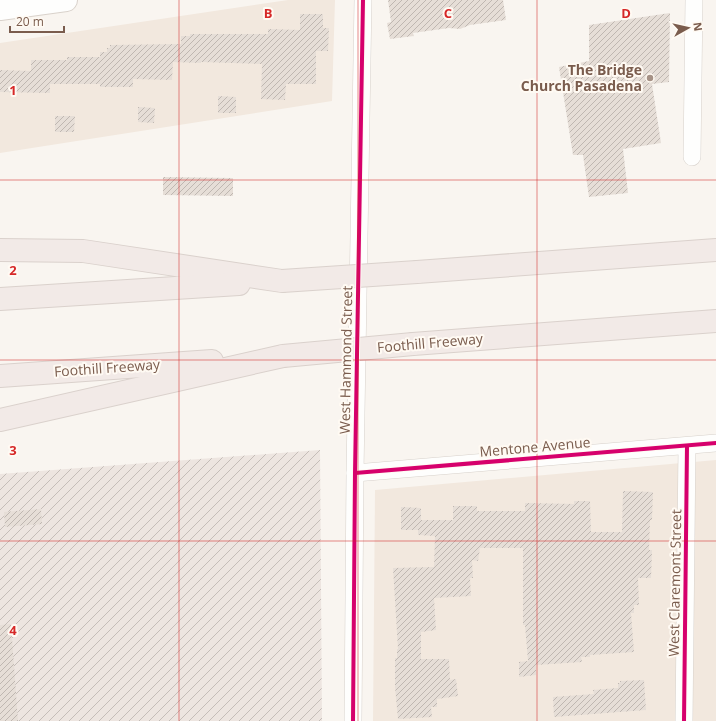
<svg xmlns="http://www.w3.org/2000/svg" width="716" height="721" font-family="'Open Sans',sans-serif">
	<style>
		.residential { fill: #f2e8de }
		.industrial { fill: url(#industrial-furrows) }
		.building { fill: url(#building-hatch) }
		.lines { fill: none; stroke-linecap: round; stroke-linejoin: round }
		.minor-casing { stroke: #d7d1cb; stroke-width: 18 }
		.secondary-casing { stroke: #d9d2cb; stroke-width: 24 }
		.motorway-casing { stroke: #dad1cc; stroke-width: 24 }
		.minor { stroke: #fefefd; stroke-width: 17 }
		.secondary { stroke: #fefefd; stroke-width: 22 }
		.motorway { stroke: #f2eae7; stroke-width: 22 }
		.motorway-bridge-casing { stroke: #dad1cc; stroke-width: 24; stroke-linecap: butt }
		.motorway-bridge { stroke: #f2eae7; stroke-width: 22 }
		.cycleway-casing { stroke: #fffaf3; stroke-width: 6 }
		.cycleway { stroke: #d6006c; stroke-width: 4 }
		.grid { fill: none; stroke: #d62828; stroke-width: 1; stroke-opacity: 0.55 }
		.poi-dot { fill: #a69286; stroke: #fffaf3; stroke-width: 1.5 }
		.labels { text-anchor: middle; stroke-width: 4; stroke-linejoin: round; paint-order: stroke }
		.poi-label { font-size: 14px; font-weight: bold; fill: #7a5c4d; stroke: #fffaf3; text-anchor: end }
		.street-label { font-size: 14px; fill: #7a5c4d; stroke: #fffaf3 }
		.grid-label { font-size: 13px; text-anchor: middle; font-weight: bold; fill: #d62828; stroke: #fffaf3; stroke-width: 4; stroke-linejoin: round; paint-order: stroke }
	</style>
	<defs>
		<pattern id="industrial-furrows" width="10" height="10" patternUnits="userSpaceOnUse"><rect width="10" height="10" fill="#ede5e0"/><path d="M-1 1l2-2M0 10L10 0M9 11l2-2" fill="none" stroke="#c5bdb8"/></pattern>
		<pattern id="building-hatch" width="6" height="6" patternUnits="userSpaceOnUse"><rect width="6" height="6" fill="#e6ded7"/><path d="M-1 1l2-2M0 6l6-6M5 7l2-2" fill="none" stroke="#bfb7b1"/></pattern>
	</defs>
	<rect width="100%" height="100%" fill="#f9f5f0"/>
	<g class="residential">
		<path d="M288,0H335L332,101L0,153V43Z"/>
		<path d="M716,460V721H373L375,490Z"/>
	</g>
	<path class="industrial" d="M320,450L322,721H0V474Z"/>
	<g class="building">
		<path d="M388,0H503L506,20L470,25L460,29L449,28L413,33L414,36L390,39L387,23L391,22Z"/>
		<path d="M670,13L669,82L652,84L661,143L623,149L628,193L589,197L583,155H573L559,67L589,61V25Z"/>
		<path d="M300,14H323V28H329L328,51H316V84H286L285,100L261,99L262,64L201,62V63L173,62L172,80L133,79V87H100V84H50V93L0,92V70L31,71V60H67V57H100V52H107V48H110V45L181,44V36H190V34H268V29L300,30Z"/>
		<path d="M218,96L236,97V113H218Z"/>
		<path d="M138,107L155,108L154,123L138,122Z"/>
		<path d="M55,116H75L74,132H55Z"/>
		<path d="M163,177L233,178V196L163,195Z"/>
		<path d="M623,491L653,492L652,520H650L649,550H652L651,578H638L639,605H634V613H631L634,652L590,655V657H581L582,662L536,665V675L519,677V662L528,661L525,625H523V548H480L478,561L472,560L473,578H470L471,596L434,598L436,630L421,632V659H449L450,680L456,679L458,696L437,699V707H431L432,717L398,719L395,687V658H397V649H398L393,568L434,567L435,536L418,535V530H401V507L421,508V520H453V506H477V511H525V503L574,504V501H590L591,532H622Z"/>
		<path d="M41,509L42,524L5,527L4,512Z"/>
		<path d="M11,624L18,721H0V625Z"/>
		<path d="M644,680L646,710L554,717L553,697L594,694L593,690L618,688V683H620V681Z"/>
	</g>
	<g class="lines">
		<g class="minor-casing">
			<g id="minor">
				<path d="M692,157L694,0"/>
				<path d="M355,473L716,443"/>
				<path d="M353,721L355,473L363,0"/>
				<path d="M684,721L687,446"/>
			</g>
		</g>
		<g class="secondary-casing">
			<path id="secondary" d="M0,9L66,0"/>
		</g>
		<g class="motorway-casing">
			<g id="motorway">
				<path d="M0,250L83,251L282,281"/>
				<path d="M417,272L716,250"/>
				<path d="M0,299L239,284"/>
				<path d="M413,344L716,321"/>
				<path d="M0,376L212,361"/>
				<path d="M0,420L283,356"/>
			</g>
		</g>
		<use href="#minor" class="minor"/>
		<use href="#secondary" class="secondary"/>
		<use href="#motorway" class="motorway"/>
		<g class="motorway-bridge-casing">
			<g id="motorway-bridge">
				<path d="M282,281L417,272"/>
				<path d="M283,356L413,344"/>
			</g>
		</g>
		<use href="#motorway-bridge" class="motorway-bridge"/>
		<g class="cycleway-casing">
			<g id="cycleway">
				<path d="M355,473L716,443"/>
				<path d="M353,721L355,473L363,0"/>
				<path d="M684,721L687,446"/>
			</g>
		</g>
		<use href="#cycleway" class="cycleway"/>
	</g>
	<path class="grid" d="M179,0V721M358,0V721M537,0V721M0,180H716M0,360H716M0,541H716"/>
	<circle class="poi-dot" cx="650" cy="78" r="4"/>
	<g class="labels">
		<g class="poi-label">
			<text x="642" y="75">The Bridge<tspan x="642" dy="16">Church Pasadena</tspan></text>
		</g>
		<g class="street-label">
			<text transform="translate(430 343) rotate(-5)" y="5">Foothill Freeway</text>
			<text transform="translate(346 360) rotate(-89)" y="5">West Hammond Street</text>
			<text transform="translate(107 368) rotate(-4)" y="5">Foothill Freeway</text>
			<text transform="translate(535 447) rotate(-5)" y="5">Mentone Avenue</text>
			<text transform="translate(675 583) rotate(-89)" y="5">West Claremont Street</text>
		</g>
	</g>
	<g class="grid-label">
		<text x="268" y="18">B</text>
		<text x="448" y="18">C</text>
		<text x="626" y="18">D</text>
		<text x="13" y="95">1</text>
		<text x="13" y="275">2</text>
		<text x="13" y="455">3</text>
		<text x="13" y="635">4</text>
	</g>
	<g transform="translate(688 28) rotate(82)" stroke="#fffaf3" stroke-width="3" paint-order="stroke">
	<path d="M0-3L7 15L0 10L-7 15Z" fill="#7a5c4d"/>
	<text y="-6" font-size="11" font-weight="bold" text-anchor="middle" fill="#7a5c4d">N</text>
	</g>
	<path d="M10 26v6h54v-6" fill="none" stroke="#7a5c4d" stroke-width="2"/>
	<text x="16" y="26" font-size="12" fill="#7a5c4d" stroke="#fffaf3" stroke-width="3" paint-order="stroke">20 m</text>
</svg>
